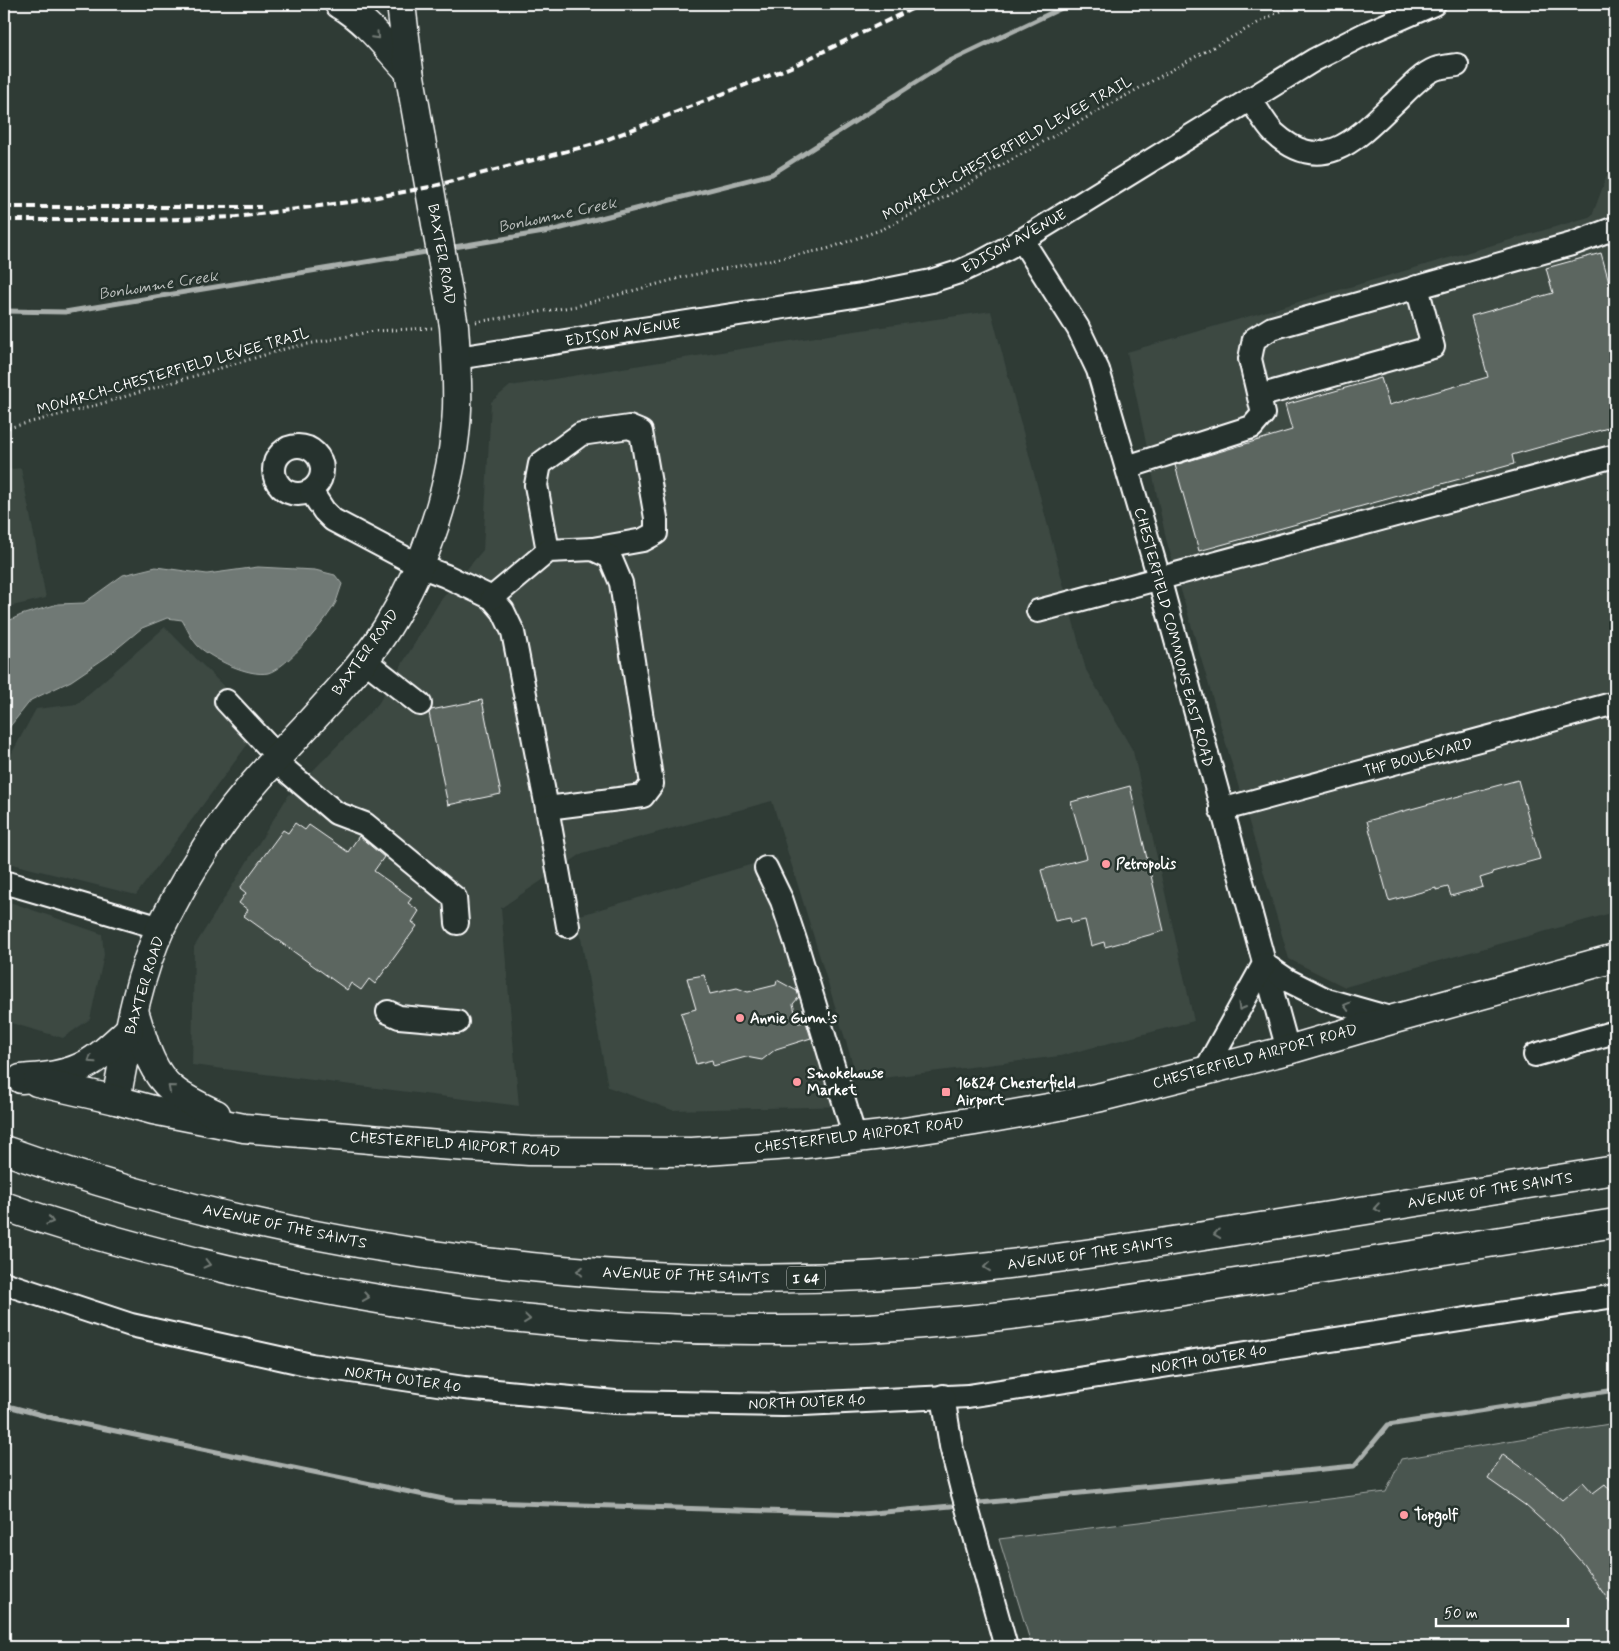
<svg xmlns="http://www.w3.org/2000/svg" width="1619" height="1651" font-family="Mynerve,sans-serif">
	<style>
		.built { fill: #3c4842 }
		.green { fill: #4a544f; stroke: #a4aaa7 }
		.water { fill: #707975; stroke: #a9afac }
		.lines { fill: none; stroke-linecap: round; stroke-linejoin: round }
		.stream { stroke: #a9afac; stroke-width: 5 }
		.building { fill: #5b6661; stroke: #fff }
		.minor-casing { stroke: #fff; stroke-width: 26 }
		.major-casing { stroke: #fff; stroke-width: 31 }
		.highway-casing { stroke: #fff; stroke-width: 31 }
		.path { stroke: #fff; stroke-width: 3; stroke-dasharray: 1 4; stroke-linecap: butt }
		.minor { stroke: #26332d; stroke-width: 22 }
		.major { stroke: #26332d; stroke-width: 28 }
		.highway { stroke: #26332d; stroke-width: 28 }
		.rail { stroke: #fff; stroke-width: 4; stroke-dasharray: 8 4; stroke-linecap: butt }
		.oneway { stroke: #727a76 }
		.poi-dot { fill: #ff9aa2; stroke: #26332d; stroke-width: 2 }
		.labels { text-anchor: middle; stroke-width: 5; stroke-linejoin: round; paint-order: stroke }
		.shield { fill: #26332d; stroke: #bec2c0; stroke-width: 1 }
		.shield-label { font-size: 14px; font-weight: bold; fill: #fff }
		.street-label { font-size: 15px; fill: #fff; stroke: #26332d }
		.poi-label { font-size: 15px; font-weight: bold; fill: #fff; stroke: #26332d; text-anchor: start }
		.water-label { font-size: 16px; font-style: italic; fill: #b8bcba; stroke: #26332d }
	</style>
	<rect width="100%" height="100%" fill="#2f3b35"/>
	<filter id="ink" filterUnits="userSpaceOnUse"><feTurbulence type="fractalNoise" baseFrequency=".02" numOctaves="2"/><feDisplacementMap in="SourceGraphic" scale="10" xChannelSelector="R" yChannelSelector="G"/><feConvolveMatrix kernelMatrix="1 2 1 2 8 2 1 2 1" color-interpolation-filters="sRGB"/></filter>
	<g filter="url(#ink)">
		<g class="built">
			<path d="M1615,154V912L1345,987L1289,959L1166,539L1127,352L1592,216Z"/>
			<path d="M991,311L1086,670L1133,751L1194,1021L1060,1056L858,1081L772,801L583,853L501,908L519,1106L192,1065L194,947L288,796L378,704L440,601L483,550L491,402L510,386L841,333Z"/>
			<path d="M21,468L46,598L4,608V470Z"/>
			<path d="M165,627L262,725L136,895L4,862V764L8,760L36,709L77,704Z"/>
			<path d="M777,857L855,1106L672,1110L608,1087L577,916Z"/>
			<path d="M4,900L102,934L104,955L90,1019L63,1038L4,1021Z"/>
		</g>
		<path class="green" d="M1615,1423V1647H1032L999,1539L1386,1492L1401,1459Z"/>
		<path class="water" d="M156,567L207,574L258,567L315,570L335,575L342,584C340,590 338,596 336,602C327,620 287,668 268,673C249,677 212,659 198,646C191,639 187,628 182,620L167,618L142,628L108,656L71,681L31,700L4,734V623L21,615L58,604L84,603L123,575Z"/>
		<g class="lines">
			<g class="stream">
				<path d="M448,248L550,231L772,174L948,62L1070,4"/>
				<path d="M4,311L65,312L432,251"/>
				<path d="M4,1405L53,1418L453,1501L862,1514L951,1506"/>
				<path d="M980,1503L1354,1466L1388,1425L1615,1390"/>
			</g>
		</g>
		<g class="building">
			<path d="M1601,253L1615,303V426L1512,455L1514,464L1199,551L1175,465L1292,430L1285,405L1381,378L1389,405L1488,377L1471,316L1553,293L1546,268Z"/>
			<path d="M482,700L501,794L448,805L429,713L431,710Z"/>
			<path d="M1518,780L1540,859L1492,872L1493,874L1480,878L1483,887L1451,896L1448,887L1436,890V888L1389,901L1367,821Z"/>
			<path d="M1130,786L1164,931L1105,947L1104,942L1091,946L1085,920L1071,923L1070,918L1055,921L1041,870L1087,858L1071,802Z"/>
			<path d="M295,823L305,830L309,825L348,852L359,836L384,857L374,871L412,898L408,903L419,911L412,922L417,926L375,984L369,979L361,990L351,983L347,990L244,916L248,910L239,903L246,893L240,888L283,830L288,833Z"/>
			<path d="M704,975L710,994L737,988L748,992L776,985L777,980L797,991L799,997L793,1004L798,1023L806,1022L811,1038L776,1049L762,1060L746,1057L713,1066L712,1060L696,1064L681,1013L696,1009L687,978Z"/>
			<path d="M1503,1454L1538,1479L1562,1500L1583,1482L1593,1493L1605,1484L1615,1496V1610L1583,1564L1556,1533L1525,1505L1488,1479Z"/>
		</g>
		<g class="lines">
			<g class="minor-casing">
				<g id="minor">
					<path d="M1250,99C1258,110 1265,124 1274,133C1322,177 1357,139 1393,104C1405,93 1420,75 1435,69C1441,67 1450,66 1457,65"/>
					<path d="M1022,240L1078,328L1098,370L1159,578L1288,1050"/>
					<path d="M457,358L861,295L931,281L959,272L985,260L1022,240L1314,60L1365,34L1434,4"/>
					<path d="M1259,396L1433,347L1417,287"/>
					<circle cx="298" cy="470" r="24"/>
					<path d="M1127,467L1252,427L1263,414L1250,359L1254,339L1272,328L1572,244L1615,228"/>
					<path d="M311,491L324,511L333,520L420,566L446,576L492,598L503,611L513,632L547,808L568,926"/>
					<path d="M548,551L536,485L540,464L581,434L629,427L641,432L656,518V533L643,540L593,549"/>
					<path d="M492,598L548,551L593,549L610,557L621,583L652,784L643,796L547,808"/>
					<path d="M1038,611L1615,456"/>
					<path d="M364,660L420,704"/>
					<path d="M226,701L277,756"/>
					<path d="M274,760L336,813L365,824L455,898L457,923"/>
					<path d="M1221,810L1615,703"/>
					<path d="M766,868L782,901L796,943L855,1138"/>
					<path d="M4,882L161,928"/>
					<path d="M1264,964L1289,981L1327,1000L1394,1019"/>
					<path d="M388,1012L399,1017L457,1022"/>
					<path d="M1535,1055L1615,1032"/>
					<path d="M1205,1071L1264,964"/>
					<path d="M4,1283L131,1325L311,1365L464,1388L615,1402L783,1405L968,1396L1615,1296"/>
					<path d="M943,1396L951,1446L962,1490L1006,1647"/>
				</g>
			</g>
			<g class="major-casing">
				<g id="major">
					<path d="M339,4C367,20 387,48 409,71"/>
					<path d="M401,4L409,71L454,326C456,354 458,381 457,409C454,483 426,565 387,628C373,650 356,671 339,690C293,743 240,791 204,851C188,875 174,901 161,927C136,981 127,1043 116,1100L153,1110L244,1128L439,1145L529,1151L692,1152L804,1144L891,1134L975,1121L1054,1107L1101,1097L1288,1050L1394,1019L1615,958"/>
					<path d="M134,1011C143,1038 149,1070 172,1089C185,1100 201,1107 216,1114"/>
				</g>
			</g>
			<g class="highway-casing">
				<g id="highway">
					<path d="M21,1079C41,1077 61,1076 79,1068C98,1060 114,1043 129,1030"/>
					<path d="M37,1082L116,1100"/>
					<path d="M4,1150C310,1259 659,1301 982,1267C1078,1257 1172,1241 1267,1226C1383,1207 1499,1188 1615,1170"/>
					<path d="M4,1206C65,1228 129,1245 193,1261C376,1306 564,1330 753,1330C791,1330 830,1330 868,1328C1002,1320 1134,1299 1267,1278C1383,1260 1499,1242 1615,1223"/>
				</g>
			</g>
			<g class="path">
				<path d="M476,322L577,306L687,276L827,249L883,229L934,203L1195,57L1293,4"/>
				<path d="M4,429L90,407L288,348L374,331L432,328"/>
				<path d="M1614,1495L1615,1494"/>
			</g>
			<use href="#minor" class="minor"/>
			<use href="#major" class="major"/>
			<use href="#highway" class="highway"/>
			<g class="rail">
				<path d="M4,207H261"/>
				<path d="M4,220H152L237,217L356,201L430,187L598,143L791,67L922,4"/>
			</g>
		</g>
		<defs><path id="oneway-chevron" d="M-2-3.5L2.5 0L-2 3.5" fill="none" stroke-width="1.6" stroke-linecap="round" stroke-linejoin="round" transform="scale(1.25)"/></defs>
		<g class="oneway">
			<use href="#oneway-chevron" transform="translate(376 36) rotate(47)"/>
			<use href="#oneway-chevron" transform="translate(1347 1006) rotate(-165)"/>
			<use href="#oneway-chevron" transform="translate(1241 1007) rotate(120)"/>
			<use href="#oneway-chevron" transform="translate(91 1060) rotate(147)"/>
			<use href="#oneway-chevron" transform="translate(171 1088) rotate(-139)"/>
			<use href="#oneway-chevron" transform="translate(1377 1208) rotate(171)"/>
			<use href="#oneway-chevron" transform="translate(50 1221) rotate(17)"/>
			<use href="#oneway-chevron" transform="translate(1217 1234) rotate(171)"/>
			<use href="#oneway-chevron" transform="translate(207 1264) rotate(14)"/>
			<use href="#oneway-chevron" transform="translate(987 1267) rotate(174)"/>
			<use href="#oneway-chevron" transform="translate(580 1271) rotate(-175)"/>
			<use href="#oneway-chevron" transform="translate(366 1297) rotate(9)"/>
			<use href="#oneway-chevron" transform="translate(527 1319) rotate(6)"/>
		</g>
	</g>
	<g class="poi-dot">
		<circle cx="1106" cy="864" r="5"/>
		<circle cx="740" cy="1018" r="5"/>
		<circle cx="797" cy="1082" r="5"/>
		<rect x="941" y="1087" width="10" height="10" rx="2.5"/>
		<circle cx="1404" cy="1515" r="5"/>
	</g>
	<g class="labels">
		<rect class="shield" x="787" y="1266.5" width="38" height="23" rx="4"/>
		<g class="shield-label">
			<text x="806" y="1283">I 64</text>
		</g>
		<g class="street-label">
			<text transform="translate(1007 148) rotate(-29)" y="5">MONARCH-CHESTERFIELD LEVEE TRAIL</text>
			<text transform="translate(1014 241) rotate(-29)" y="5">EDISON AVENUE</text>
			<text transform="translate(442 254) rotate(80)" y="5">BAXTER ROAD</text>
			<text transform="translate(623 332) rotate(-9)" y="5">EDISON AVENUE</text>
			<text transform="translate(173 371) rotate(-16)" y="5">MONARCH-CHESTERFIELD LEVEE TRAIL</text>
			<text transform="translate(1174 637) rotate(75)" y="5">CHESTERFIELD COMMONS EAST ROAD</text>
			<text transform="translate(365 652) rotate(-54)" y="5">BAXTER ROAD</text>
			<text transform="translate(1418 757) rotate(-15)" y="5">THF BOULEVARD</text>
			<text transform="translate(144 985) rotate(-73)" y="5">BAXTER ROAD</text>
			<text transform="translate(1255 1056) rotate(-15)" y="5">CHESTERFIELD AIRPORT ROAD</text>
			<text transform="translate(859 1135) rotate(-7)" y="5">CHESTERFIELD AIRPORT ROAD</text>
			<text transform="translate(455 1144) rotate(4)" y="5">CHESTERFIELD AIRPORT ROAD</text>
			<text transform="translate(1490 1190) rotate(-9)" y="5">AVENUE OF THE SAINTS</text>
			<text transform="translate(285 1226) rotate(12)" y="5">AVENUE OF THE SAINTS</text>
			<text transform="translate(1090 1253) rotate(-8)" y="5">AVENUE OF THE SAINTS</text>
			<text transform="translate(686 1275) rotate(2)" y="5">AVENUE OF THE SAINTS</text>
			<text transform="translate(1209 1359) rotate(-9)" y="5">NORTH OUTER 40</text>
			<text transform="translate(403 1379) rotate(8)" y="5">NORTH OUTER 40</text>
			<text transform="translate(807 1402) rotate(-2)" y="5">NORTH OUTER 40</text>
		</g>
		<g class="poi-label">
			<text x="1116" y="869">Petropolis</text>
			<text x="750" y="1023">Annie Gunn's</text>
			<text x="807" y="1078">Smokehouse<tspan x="807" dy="17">Market</tspan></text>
			<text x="956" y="1088">16824 Chesterfield<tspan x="956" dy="17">Airport</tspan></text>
			<text x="1414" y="1520">Topgolf</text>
		</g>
		<g class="water-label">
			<text transform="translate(557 214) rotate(-12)" y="6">Bonhomme Creek</text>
			<text transform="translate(158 284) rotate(-9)" y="6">Bonhomme Creek</text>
		</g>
	</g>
	<rect width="1619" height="1651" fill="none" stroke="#26332d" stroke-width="20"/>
	<rect x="10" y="10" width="1599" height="1631" fill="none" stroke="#fff" stroke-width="2" filter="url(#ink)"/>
	<path d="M1436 1618v8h132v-8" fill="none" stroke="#ffffff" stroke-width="2.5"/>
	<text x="1444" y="1618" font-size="15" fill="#ffffff" stroke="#26332d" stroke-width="4" paint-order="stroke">50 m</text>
</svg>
